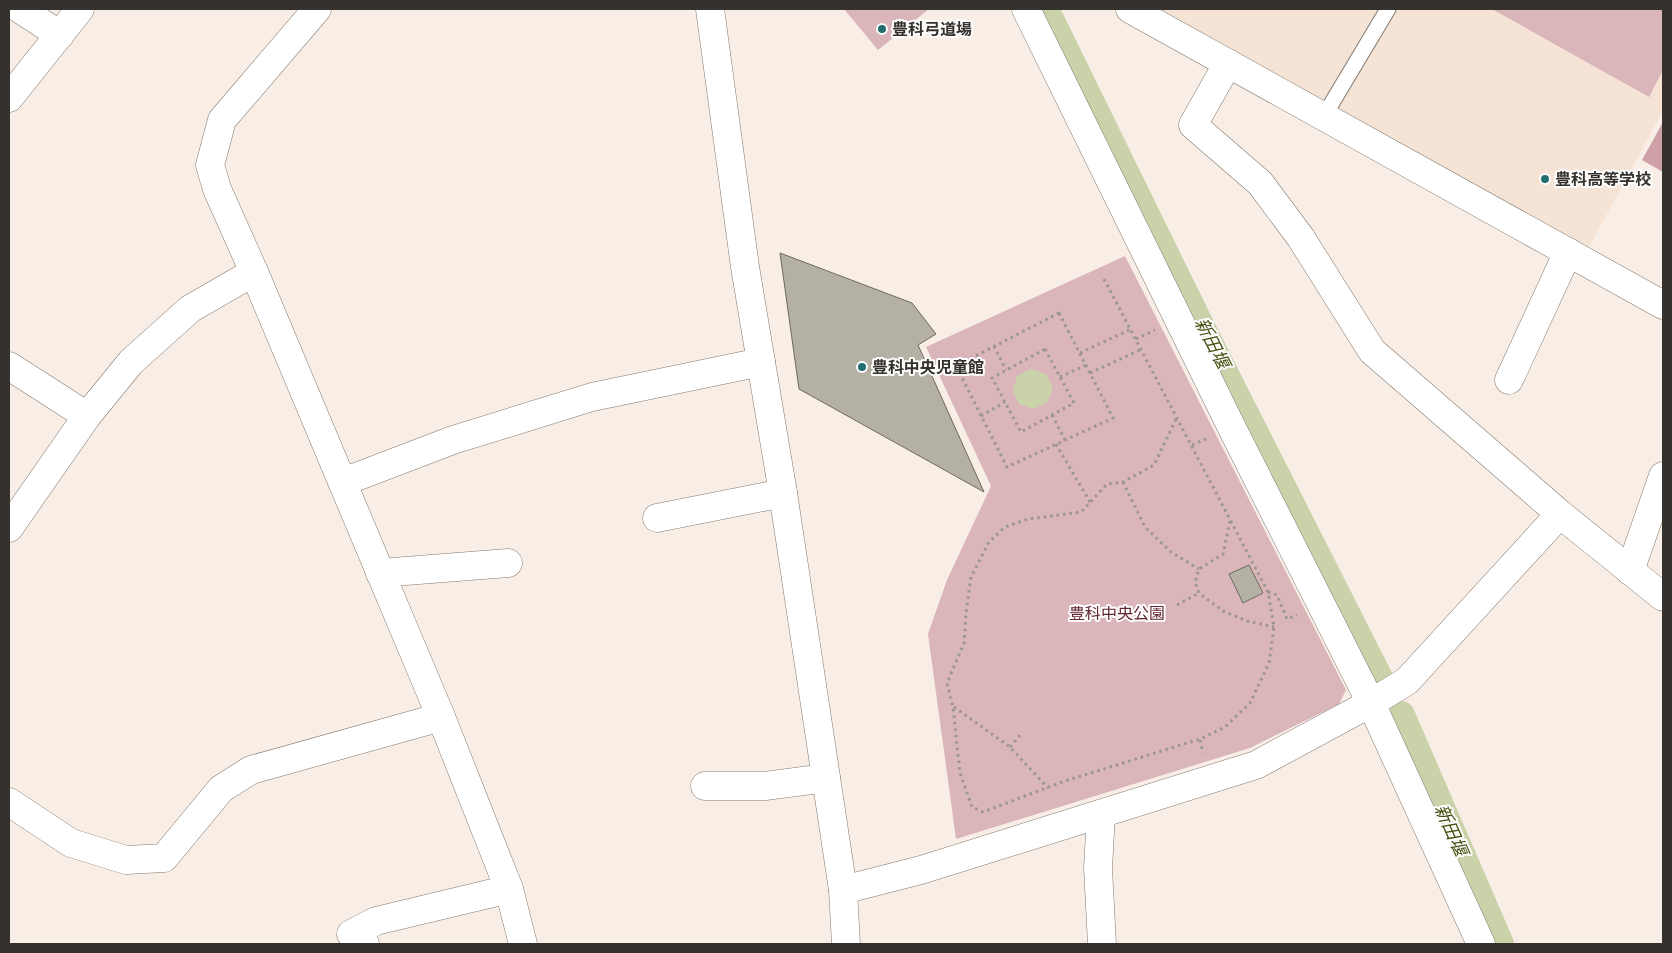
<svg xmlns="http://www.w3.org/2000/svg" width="1672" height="953" font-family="'Archivo Narrow','Noto Sans JP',sans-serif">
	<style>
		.built { fill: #f5e3d5 }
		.green { fill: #dab5ba }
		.forest { fill: #cea1a7 }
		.water { fill: #cad2aa }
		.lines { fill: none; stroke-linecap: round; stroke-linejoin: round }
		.canal { stroke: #cad2aa; stroke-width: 28 }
		.building { fill: #b4b0a4; stroke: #6d695f }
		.lane-casing { stroke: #827970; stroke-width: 17 }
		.street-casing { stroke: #827970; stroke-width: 29 }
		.path { stroke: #9d968f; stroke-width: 3; stroke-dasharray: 2.5 4; stroke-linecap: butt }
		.lane { stroke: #fff; stroke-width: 15 }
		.street { stroke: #fff; stroke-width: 28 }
		.poi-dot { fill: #226e6f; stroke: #fdfdfd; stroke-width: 2 }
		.labels { text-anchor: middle; stroke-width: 4; stroke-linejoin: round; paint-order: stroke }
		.poi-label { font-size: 16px; font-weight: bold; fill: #35312d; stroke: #fdfdfd; text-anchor: start }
		.park-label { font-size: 16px; fill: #612733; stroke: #fdfdfd }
		.water-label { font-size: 18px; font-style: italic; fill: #495113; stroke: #fdfdfd }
	</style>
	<rect width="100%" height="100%" fill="#f9eee5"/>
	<path class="built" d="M1152,9H1663V111L1589,247Z"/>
	<g class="green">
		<path d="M844,9H929L878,50Z"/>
		<path d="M1492,9H1663V70L1649,97Z"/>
		<path d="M1125,256L1346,690L1339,704L1250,748L956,839L928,634L947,580L991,486L926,347Z"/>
	</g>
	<path class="forest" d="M1663,122V172L1642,160Z"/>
	<path class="water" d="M1031,369L1046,374L1053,389L1047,402L1034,409L1019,404L1013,390L1017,376Z"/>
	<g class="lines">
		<g class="canal">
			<path d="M1045,9L1199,323L1379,678"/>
			<path d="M1401,715L1500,944"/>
		</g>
	</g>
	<g class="building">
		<path d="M780,253L912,303L936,334L918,345L984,492L799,389Z"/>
		<path d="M1249,565L1263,593L1243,603L1229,574Z"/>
	</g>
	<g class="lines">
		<g class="lane-casing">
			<path id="lane" d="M1324,116L1388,9"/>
		</g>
		<g class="street-casing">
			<g id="street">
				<path d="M20,9L60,35"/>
				<path d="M317,9L222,120L210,165L217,189L254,272L441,717L509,889L523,944"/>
				<path d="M710,9L745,267L783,493L843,890L846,944"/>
				<path d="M1026,9L1232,428L1371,703L1481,944"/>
				<path d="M1130,9L1663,305"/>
				<path d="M1228,63L1193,125L1260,183L1301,238L1372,351L1560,514L1663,597"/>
				<path d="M9,98L80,9"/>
				<path d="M9,366L87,416"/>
				<path d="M1509,380L1568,252"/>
				<path d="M343,482L453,440L592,397L761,362"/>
				<path d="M657,518L783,493"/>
				<path d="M9,528L87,416L131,362L190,309L254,272"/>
				<path d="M1630,571L1663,476"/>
				<path d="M380,573L508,563"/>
				<path d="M705,786H765L826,778"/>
				<path d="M9,802L71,843L126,860L164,858L221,789L251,770L441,717"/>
				<path d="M1101,814L1098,868L1102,944"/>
				<path d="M843,890L921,870L1256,765L1371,703L1407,681L1560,514"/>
				<path d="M365,944L351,934L376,921L509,889"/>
			</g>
		</g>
		<g class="path">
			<path d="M1104,279L1268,592L1274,627L1269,663L1250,703L1225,727L1200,739L1062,782L983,812L972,807L960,773L953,707L947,683L964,643L966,613L971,577L989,542L1005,527L1028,519L1081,512L1107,484L1123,482L1154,465L1177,417"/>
			<path d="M1059,313L1113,418L1007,467L956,366Z"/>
			<path d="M1136,339L1155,330"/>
			<path d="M994,346L1006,370"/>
			<path d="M1045,349L1074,403L1021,432L992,378Z"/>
			<path d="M1080,353L1131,329"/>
			<path d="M1090,373L1142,349"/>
			<path d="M1060,377L1086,365"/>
			<path d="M1052,415L1065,440"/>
			<path d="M981,416L1005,402"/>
			<path d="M1056,444L1090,502"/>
			<path d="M1192,445L1208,438"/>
			<path d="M1123,482L1145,527L1171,552L1199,569"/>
			<path d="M1230,521L1223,554L1199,569L1195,582L1199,593L1223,611L1247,621L1274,627"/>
			<path d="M1268,592L1277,595L1287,619L1297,615"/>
			<path d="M1177,605L1199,593"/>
			<path d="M954,707L1010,747L1048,788"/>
			<path d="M1200,740L1203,753"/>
			<path d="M1010,747L1022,733"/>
		</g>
		<use href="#lane" class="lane"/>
		<use href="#street" class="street"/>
	</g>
	<g class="poi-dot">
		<circle cx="882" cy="29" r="5"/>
		<circle cx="1545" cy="179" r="5"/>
		<circle cx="862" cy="367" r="5"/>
	</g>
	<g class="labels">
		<g class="poi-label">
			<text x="892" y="35">豊科弓道場</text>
			<text x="1555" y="185">豊科高等学校</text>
			<text x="872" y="373">豊科中央児童館</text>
		</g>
		<g class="park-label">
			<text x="1117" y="619">豊科中央公園</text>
		</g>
		<g class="water-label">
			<text transform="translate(1212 343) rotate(63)" y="6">新田堰</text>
			<text transform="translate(1451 830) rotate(66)" y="6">新田堰</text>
		</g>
	</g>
	<rect width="1672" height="953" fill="none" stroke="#35312d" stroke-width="20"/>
</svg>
